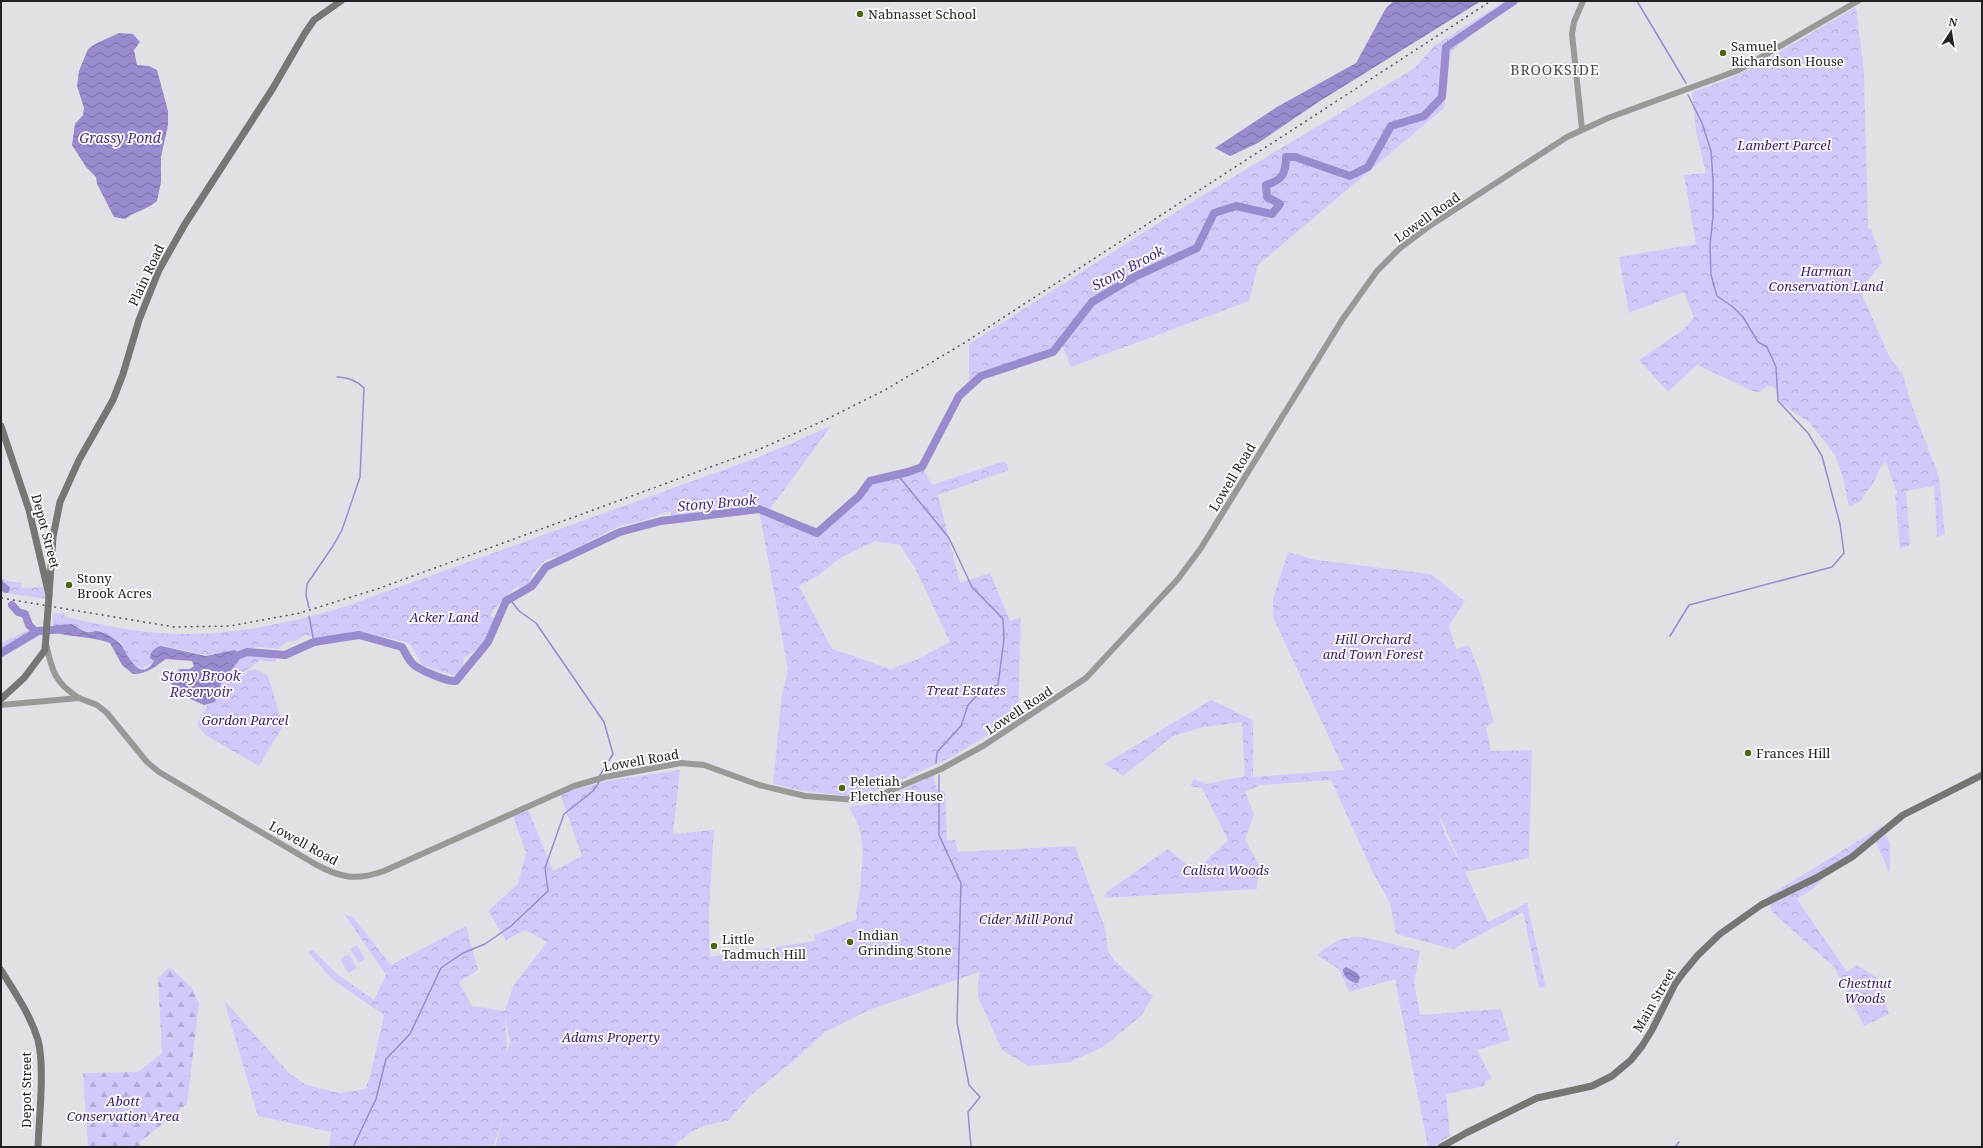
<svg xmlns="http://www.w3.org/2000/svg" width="1983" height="1148" font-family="'Noto Serif',serif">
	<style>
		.forest { fill: url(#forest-firs) }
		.wetland { fill: url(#wetland-marsh) }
		.park { fill: url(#park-crowns); fill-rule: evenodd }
		.garden { fill: #d2c9fa }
		.water { fill: url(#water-waves) }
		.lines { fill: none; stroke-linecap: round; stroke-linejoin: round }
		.stream { stroke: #9a8bcf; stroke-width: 1.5 }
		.river { stroke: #9a8bcf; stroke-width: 8 }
		.tertiary { stroke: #999998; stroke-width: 6 }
		.secondary { stroke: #767774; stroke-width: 7 }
		.rail { stroke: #5a595c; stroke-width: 1.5; stroke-dasharray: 2 4; stroke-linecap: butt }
		.poi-dot { fill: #4e6614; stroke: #fff; stroke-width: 1.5 }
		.labels { text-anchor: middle; stroke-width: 3.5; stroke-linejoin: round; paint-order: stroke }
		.poi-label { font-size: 13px; fill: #212022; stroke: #fff; text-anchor: start }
		.park-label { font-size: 13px; font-style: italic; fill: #341766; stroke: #fff }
		.street-label { font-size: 13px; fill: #212022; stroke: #fff }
		.neighbourhood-label { font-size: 14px; letter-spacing: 1px; fill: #47464a; stroke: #fff }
		.water-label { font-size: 14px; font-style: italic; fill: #452c7c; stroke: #fff }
	</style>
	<defs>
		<pattern id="forest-firs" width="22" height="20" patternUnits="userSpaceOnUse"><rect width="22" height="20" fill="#d2c9fa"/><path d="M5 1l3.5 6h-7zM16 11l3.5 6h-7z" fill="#b4acd6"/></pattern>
		<pattern id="wetland-marsh" width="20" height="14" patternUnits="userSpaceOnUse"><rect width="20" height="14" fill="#d2c9fa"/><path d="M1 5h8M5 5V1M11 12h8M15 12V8" fill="none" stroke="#b4acd6"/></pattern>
		<pattern id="park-crowns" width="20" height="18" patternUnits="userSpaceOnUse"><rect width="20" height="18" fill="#d2c9fa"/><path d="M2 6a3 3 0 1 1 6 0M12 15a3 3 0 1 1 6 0" fill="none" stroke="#b4acd6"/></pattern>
		<pattern id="water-waves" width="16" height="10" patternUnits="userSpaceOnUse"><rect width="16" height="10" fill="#9a8bcf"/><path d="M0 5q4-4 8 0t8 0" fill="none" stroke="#7d71a8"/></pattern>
	</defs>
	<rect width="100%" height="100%" fill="#e1e0e5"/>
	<path class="forest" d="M170,967L193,989L199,1004L187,1104L139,1143L142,1147H88L83,1073L138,1072L162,1053L158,978Z"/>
	<path class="wetland" d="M27,631L43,634L1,658V643Z"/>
	<g class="park">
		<path d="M1505,1H1517L1451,51L1444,108L1258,265L1249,301L1071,367L1061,342L1053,352L969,380V344L1193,201L1415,68L1434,46Z"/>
		<path d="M1856,7L1864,73L1868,229L1871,228L1882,263L1860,290L1889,356L1903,375L1912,406L1939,477L1945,534L1937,537L1934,486L1906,491L1910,545L1900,549L1895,495L1897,493L1886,462L1882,465L1872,486L1865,493L1861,501L1849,507L1843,478L1835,455L1810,423L1780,403L1777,391L1774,387L1767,386L1760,392H1755L1697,365L1668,392L1639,360L1683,330L1694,318L1684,292L1629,313L1619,257L1696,244L1684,175L1706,173L1696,131L1692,92L1721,82L1750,69Z"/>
		<path d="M831,426L770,509L757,503L749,507L703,512L676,518L671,517V512H666L639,522L622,525L559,556L545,560L533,573L529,584L514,588L491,613V618L498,616C499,627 473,656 464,657L463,669L456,676L422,665L411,645L406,642L359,632L325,639L305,635L295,641L287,642L278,649L260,647L211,656L164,646L157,647L150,655L151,659L154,662L143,668L133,665L125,655L122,645L111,636L97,631L86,632L70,624L53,626V614L64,613L65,617C106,626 149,635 191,634C243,633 294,622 344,607L759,457Z"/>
		<path d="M1005,461L1009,470L938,495L960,583L990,573L1010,621L1021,618L1018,717L950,758L869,794L848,796L798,790L773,784L782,694L788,670L759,509L817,533L859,496L870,481L922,467L932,485ZM875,541L900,545L915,568L950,642L916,660L891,669L832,649L799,586L818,576L840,558Z"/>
		<path d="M1288,552L1316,560L1431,574L1465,601L1449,626L1456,649L1469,645L1480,673L1494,723L1486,726L1491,751L1532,750L1529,858L1465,872L1488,922L1527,903L1545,984L1544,987L1539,988L1523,912L1453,949L1396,934L1390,903L1373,873L1331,780L1260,785L1245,792L1254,814L1245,839L1259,866L1257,889L1105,898L1104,895L1108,891L1168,849L1195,871L1228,840L1202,788L1190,786L1194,779L1206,784L1245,776L1242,722L1204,727L1173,736L1123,776L1105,764L1211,700L1253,720V777L1344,770L1273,617V599ZM1438,812L1459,859V860L1445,834Z"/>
		<path d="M1,578L7,581L22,583L21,588L43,587L46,599L1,592Z"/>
		<path d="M248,655L276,657V660L269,662L261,660L243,673L245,675L248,671L256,669L268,676L283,726L259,766L205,735L197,724L208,705L215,702L221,684L242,656Z"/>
		<path d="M680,770L673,834L714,830L709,912L710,957L815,941L814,935L857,919L856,912L860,891L863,850L859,826L849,807L875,803L933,775L937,789L945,792L947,841L955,840L958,852L1075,846L1105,928L1108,951L1115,961L1153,996L1141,1016L1103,1047L1072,1061V1062L1028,1066L1002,1050L978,997L979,972L869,1010L825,1032L791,1063L751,1095L728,1121C702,1124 693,1129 673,1147H495L504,1115L493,1147H329L331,1132L258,1116L224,1000L289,1073L306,1085L339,1093L365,1089L370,1077L384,1015L332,979L308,952L313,950L337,974L374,1000L386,975L345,915L353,917L391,965L466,926L478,970L459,982L472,1006L505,1011L513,986L547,942L525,930L506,940L488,911L518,884L526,853L512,813L527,807L553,871L582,856L560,793L612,780ZM505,1016L510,1042L507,1053Z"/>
		<path d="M1882,826L1890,843V874L1876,842L1835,867L1814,888L1797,899L1847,972L1857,965L1878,978L1889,1014L1864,1026L1834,967L1773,913L1767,897Z"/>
		<path d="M1354,937H1364L1420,951L1414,983L1420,1015L1501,1009L1510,1040L1477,1050L1492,1079L1485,1081V1086L1446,1094L1450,1136L1433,1147H1428L1395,979L1349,992L1339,969L1317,955C1329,945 1338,938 1354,937Z"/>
	</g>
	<g class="garden">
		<path d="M357,945L365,959L359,963L350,949Z"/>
		<path d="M349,954L357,968L348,973L340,959Z"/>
	</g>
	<g class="water">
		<path d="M1394,1H1481L1320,101L1258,143L1230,156L1215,148L1277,107L1356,63L1386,8Z"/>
		<path d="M119,33L133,34L140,42L134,50L137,65L149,66L157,70L168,111V125L161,157V182L157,201C147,210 135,211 125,219L114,217L97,184L96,177L86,167L72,145L75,124L83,115L84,108L77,86L79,71L88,49L95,44Z"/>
		<path d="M71,624C77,626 81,631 87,632C90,633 93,631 96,631C101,631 109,635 113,638C116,640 120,643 122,646C128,657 141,683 154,661L150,658C150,652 155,647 161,646L206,656L235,650L242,656L221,684L215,702L204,705L174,692L171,687C172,680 174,673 180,669H190L194,666L192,661L166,659C154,667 148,674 133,674L122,665L110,643C93,637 74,637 55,633V625Z"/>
		<path d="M1346,967L1356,972L1360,977L1358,983C1351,983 1343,977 1343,969Z"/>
	</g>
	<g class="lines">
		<g class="stream">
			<path d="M1637,1L1686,83"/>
			<path d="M897,474L949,538L972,587L1003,619L1004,639L998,685L984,688L968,705L961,726L937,752L936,763"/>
			<path d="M510,599L519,611L536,623L604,722L613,754L600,775"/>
			<path d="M309,608L306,595L307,584L333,546L342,530L360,477L364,388C356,380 348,377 337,377"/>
			<path d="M309,616L314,642"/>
			<path d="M1670,636L1689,605L1832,567L1844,553L1840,524L1822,456L1808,433L1778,401L1776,367L1767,347L1758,342L1743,317L1733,307L1717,296L1711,275L1710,245L1713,216V180L1711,151L1702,123L1688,95"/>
			<path d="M939,775V835L961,883L957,1022L969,1085L980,1097L968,1112L971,1147"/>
			<path d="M353,1147L376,1099L386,1059L410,1034L441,968L463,953L485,944L511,926L548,891L545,868L564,814L593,791L599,782"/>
			<path d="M1675,1147L1679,1142"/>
		</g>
		<g class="river">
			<path d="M1,585L6,589"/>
			<path d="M12,605L18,612L25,614L29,625L36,632"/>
			<path d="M1,653L38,631L66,629"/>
			<path d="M232,661L237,656L247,652L285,655L314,642L359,635L402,647C405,652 408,659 412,663C418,670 448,682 456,681L488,642L506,601L532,586L546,567L620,532L661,521L759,509L817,533L859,496L870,481L908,472L922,467L959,396L981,376L1053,352L1092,302L1134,277L1197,248L1214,213L1236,206L1272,214L1280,204L1267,197L1266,185C1282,180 1286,174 1286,157H1295L1350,176L1368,167L1391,126L1424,116L1442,97L1446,47L1514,1"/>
		</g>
		<g class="tertiary">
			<path d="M1582,129L1572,34L1574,22L1583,1"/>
			<path d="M46,644C52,671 55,683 79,698"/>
			<path d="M1,705L79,698L97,705L107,713L147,762L159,772L315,864C341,878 356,881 384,871L574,786L605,777L681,763L704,765L759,785L805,796L857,800L872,798L887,792L941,769L983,746L1086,678L1178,579L1201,548L1342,320L1377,271L1400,248L1428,227L1567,137L1608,118L1739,70L1858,1"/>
		</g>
		<g class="secondary">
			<path d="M1,426L29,510L49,595L45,650L24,678L1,699"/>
			<path d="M49,595L53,537L60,502L79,460L113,400L123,374L139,320L159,270L185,224L273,88L305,33L314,20L341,1"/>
			<path d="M1,970C15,993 30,1014 38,1040C45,1067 39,1118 38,1147"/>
			<path d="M1441,1147L1466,1133L1537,1098L1592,1086L1612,1076L1631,1060L1642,1046L1652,1030L1675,984L1683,973L1698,955L1720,934L1761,905L1818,877L1852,857L1903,815L1982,775"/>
		</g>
		<path class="rail" d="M1,598L174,627L230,626L300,613L380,588L760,449L823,421L885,390L964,343L1491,1"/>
	</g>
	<g class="poi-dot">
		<circle cx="860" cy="14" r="4"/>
		<circle cx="1723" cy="53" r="4"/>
		<circle cx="69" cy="585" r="4"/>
		<circle cx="1748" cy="753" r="4"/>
		<circle cx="842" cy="788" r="4"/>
		<circle cx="850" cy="942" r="4"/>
		<circle cx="714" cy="946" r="4"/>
	</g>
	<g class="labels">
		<g class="poi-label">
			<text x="868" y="19">Nabnasset School</text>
			<text x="1731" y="51">Samuel<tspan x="1731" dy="15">Richardson House</tspan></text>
			<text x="77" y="583">Stony<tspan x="77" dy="15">Brook Acres</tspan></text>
			<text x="1756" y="758">Frances Hill</text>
			<text x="850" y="786">Peletiah<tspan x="850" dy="15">Fletcher House</tspan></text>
			<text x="858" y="940">Indian<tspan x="858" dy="15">Grinding Stone</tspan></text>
			<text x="722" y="944">Little<tspan x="722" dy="15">Tadmuch Hill</tspan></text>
		</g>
		<g class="park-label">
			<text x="1784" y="150">Lambert Parcel</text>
			<text x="1826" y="276">Harman<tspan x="1826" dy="15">Conservation Land</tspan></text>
			<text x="444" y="622">Acker Land</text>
			<text x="1373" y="644">Hill Orchard<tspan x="1373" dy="15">and Town Forest</tspan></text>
			<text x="966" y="695">Treat Estates</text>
			<text x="245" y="725">Gordon Parcel</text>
			<text x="1226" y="875">Calista Woods</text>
			<text x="1026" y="924">Cider Mill Pond</text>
			<text x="1865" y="988">Chestnut<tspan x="1865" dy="15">Woods</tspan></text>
			<text x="611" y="1042">Adams Property</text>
			<text x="123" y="1106">Abott<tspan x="123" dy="15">Conservation Area</tspan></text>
		</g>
		<g class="street-label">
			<text transform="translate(1427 217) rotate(-35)" y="5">Lowell Road</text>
			<text transform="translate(146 275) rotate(-65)" y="5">Plain Road</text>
			<text transform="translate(1232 477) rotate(-59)" y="5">Lowell Road</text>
			<text transform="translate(46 531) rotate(75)" y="5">Depot Street</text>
			<text transform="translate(1019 710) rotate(-33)" y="5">Lowell Road</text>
			<text transform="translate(641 760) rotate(-10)" y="5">Lowell Road</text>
			<text transform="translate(304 843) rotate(29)" y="5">Lowell Road</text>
			<text transform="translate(1654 1000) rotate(-60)" y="5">Main Street</text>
			<text transform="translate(26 1090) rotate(-90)" y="5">Depot Street</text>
		</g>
		<g class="neighbourhood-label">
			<text x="1555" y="75">BROOKSIDE</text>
		</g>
		<g class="water-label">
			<text x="120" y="143">Grassy Pond</text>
			<text transform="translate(1128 268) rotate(-28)" y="5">Stony Brook</text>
			<text transform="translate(717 503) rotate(-5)" y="5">Stony Brook</text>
			<text x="201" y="681">Stony Brook<tspan x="201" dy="16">Reservoir</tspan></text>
		</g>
	</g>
	<rect width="1983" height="1148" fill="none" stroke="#212022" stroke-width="4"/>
	<g transform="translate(1951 32) rotate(12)" stroke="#ffffff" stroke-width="3" paint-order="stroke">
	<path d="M0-3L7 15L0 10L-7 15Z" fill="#212022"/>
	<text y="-6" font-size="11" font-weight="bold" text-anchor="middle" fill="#212022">N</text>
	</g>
</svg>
